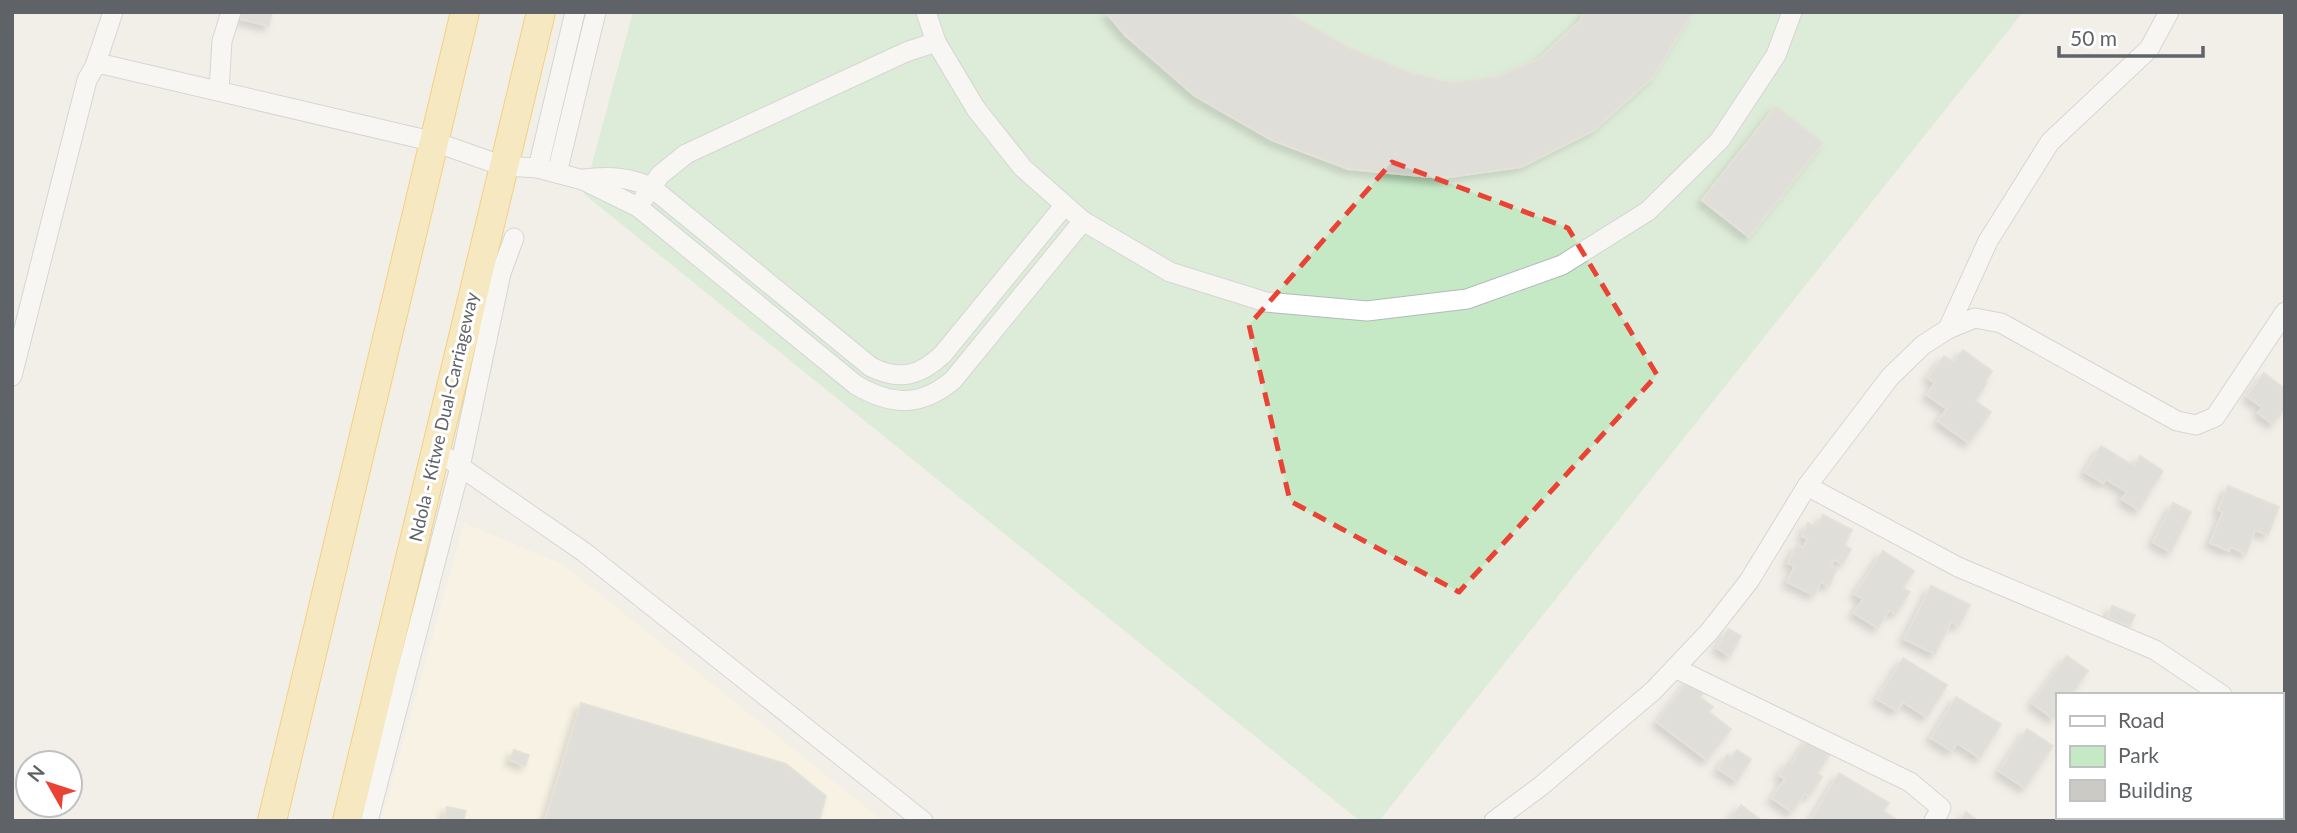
<svg xmlns="http://www.w3.org/2000/svg" width="2297" height="833" font-family="Lato,sans-serif">
	<style>
		.commercial { fill: #fef7e0 }
		.green { fill: #c5e8c5 }
		.building { fill: #cccac5; stroke: #d6d1c6; stroke-width: 2; filter: url(#shadow) }
		.lines { fill: none; stroke-linecap: round; stroke-linejoin: round }
		.minor-casing { stroke: #b5b8bc; stroke-width: 21 }
		.highway-casing { stroke: #f9ab00; stroke-width: 30 }
		.minor { stroke: #fff; stroke-width: 19 }
		.highway { stroke: #fde293; stroke-width: 28 }
		.marked { fill: none; stroke: #ea4335; stroke-width: 5; stroke-dasharray: 14 9; stroke-linejoin: round }
		.labels { text-anchor: middle; stroke-width: 6; stroke-linejoin: round; paint-order: stroke }
		.street-label { font-size: 18px; fill: #5f6368; stroke: #fff }
	</style>
	<defs>
		<filter id="shadow"><feDropShadow dx="-5" dy="5" stdDeviation="3.5" flood-color="#0004"/></filter>
	</defs>
	<rect width="100%" height="100%" fill="#f1efe8"/>
	<path class="commercial" d="M464,523L562,564L883,821H381Z"/>
	<path class="green" d="M633,12H2023L1379,821H1360L584,194Z"/>
	<g class="building">
		<path d="M242,12H272L269,26L241,19Z"/>
		<path d="M1106,12H1287L1347,47L1411,73L1453,83L1501,76L1539,59L1579,22L1585,12H1693L1652,78L1593,131L1521,167L1442,178L1348,169L1272,140L1195,96L1125,35Z"/>
		<path d="M1776,106L1823,143L1749,237L1702,200Z"/>
		<path d="M1963,350L1992,371L1985,382L1987,383L1975,401L1991,412L1969,443L1938,421L1947,409L1927,395L1935,383L1928,378L1944,356L1954,362Z"/>
		<path d="M2264,373L2285,389V408L2273,424L2258,413L2263,408L2247,396Z"/>
		<path d="M2101,446L2134,466L2140,456L2163,471L2139,510L2122,499L2127,492L2106,479L2103,483L2085,472Z"/>
		<path d="M2228,486L2279,507L2268,535L2255,530L2246,554L2231,547L2229,551L2210,543L2223,512L2218,510Z"/>
		<path d="M2173,503L2191,512L2171,552L2153,542Z"/>
		<path d="M1823,515L1852,530L1844,545L1851,549L1843,564L1834,559L1831,566L1837,569L1829,586L1821,582L1814,595L1787,582L1795,566L1788,563L1797,545L1803,548L1808,539L1802,536L1808,523L1817,527Z"/>
		<path d="M1883,551L1914,571L1903,588L1910,592L1896,614L1889,610L1878,628L1854,613L1863,599L1855,594Z"/>
		<path d="M1931,586L1970,605L1959,626L1951,622L1935,654L1904,639Z"/>
		<path d="M2112,606L2135,615L2130,626L2107,618Z"/>
		<path d="M1728,629L1741,636L1730,656L1717,648Z"/>
		<path d="M2067,656L2088,671L2071,695H2057V714L2054,719L2032,703Z"/>
		<path d="M1903,658L1947,685L1927,717L1903,702L1897,711L1877,699Z"/>
		<path d="M1690,679L1705,690L1700,697L1713,707L1709,712L1731,729L1707,760L1657,722Z"/>
		<path d="M1956,697L2001,724L1980,758L1957,743L1952,751L1931,738Z"/>
		<path d="M581,703L786,764L826,796L819,821H545Z"/>
		<path d="M2027,729L2053,746L2025,788L1999,771Z"/>
		<path d="M1809,738L1831,753L1817,773L1822,777L1809,796L1805,793L1792,812L1772,798L1785,779L1779,775L1789,761L1792,763Z"/>
		<path d="M514,750L529,755L525,766L510,760Z"/>
		<path d="M1737,750L1751,759L1737,781L1718,769L1727,755L1731,758Z"/>
		<path d="M1839,773L1889,803L1883,811L1899,821H1817L1812,818Z"/>
		<path d="M2281,782L2285,784V808L2281,813Z"/>
		<path d="M1741,805L1762,821H1729Z"/>
		<path d="M447,807L466,811L463,821H444Z"/>
		<path d="M1966,812L1978,821H1960Z"/>
		<path d="M2181,817H2217L2222,821H2178Z"/>
	</g>
	<g class="lines">
		<g class="minor-casing">
			<g id="minor">
				<path d="M926,12L936,42L976,109L1023,168L1083,221L1170,272L1266,302L1367,311L1467,299L1562,265L1648,211L1720,140L1776,55L1792,12"/>
				<path d="M95,66L113,12"/>
				<path d="M219,90L222,41L231,12"/>
				<path d="M538,168L575,12"/>
				<path d="M557,173L596,12"/>
				<path d="M584,179C609,176 628,177 651,187L871,367C900,381 920,376 943,354L1064,206"/>
				<path d="M644,198L660,175L686,154L906,52L936,42"/>
				<path d="M1948,329L1988,241L2050,142L2149,49L2169,12"/>
				<path d="M12,376L87,80L95,66L102,64L435,142L503,166L538,168L583,180L638,207L856,385C892,406 921,407 953,380L1083,221"/>
				<path d="M436,450L584,552L923,821"/>
				<path d="M1807,486L1958,567L2155,650L2222,695"/>
				<path d="M1675,668L1910,782L1941,808L1934,821"/>
				<path d="M2281,730L2285,732"/>
				<path d="M368,821L460,467L501,273L514,238"/>
				<path d="M1494,821L1541,786L1653,691L1709,632L1749,581L1807,486L1890,377L1923,345L1948,329L1975,318L2001,323L2177,421L2196,425L2215,417L2285,312"/>
			</g>
		</g>
		<g class="highway-casing">
			<g id="highway">
				<path d="M272,821L465,12"/>
				<path d="M347,821L541,12"/>
			</g>
		</g>
		<use href="#minor" class="minor"/>
		<use href="#highway" class="highway"/>
	</g>
	<path d="M0 0H2297V833H0ZM1392,162L1568,228L1657,375L1459,592L1290,501L1249,325Z" fill="#f1efe8" fill-opacity=".55" fill-rule="evenodd"/>
	<path class="marked" d="M1392,162L1568,228L1657,375L1459,592L1290,501L1249,325Z"/>
	<g class="labels">
		<g class="street-label">
			<text transform="translate(444 417) rotate(-77)" y="6">Ndola - Kitwe Dual-Carriageway</text>
		</g>
	</g>
	<rect width="2297" height="833" fill="none" stroke="#5f6368" stroke-width="28"/>
	<rect x="2056" y="693" width="228" height="126" fill="#ffffff" stroke="#bfc1c3" stroke-width="2"/>
	<rect x="2070" y="716" width="35" height="10" fill="#ffffff" stroke="#bfc1c3" stroke-width="2"/>
	<text x="2118" y="728" font-size="21" fill="#5f6368">Road</text>
	<rect x="2070" y="746" width="35" height="21" fill="#c5e8c5" stroke="#bfc1c3" stroke-width="2"/>
	<text x="2118" y="763" font-size="21" fill="#5f6368">Park</text>
	<rect x="2070" y="780" width="35" height="21" fill="#cccac5" stroke="#bfc1c3" stroke-width="2"/>
	<text x="2118" y="798" font-size="21" fill="#5f6368">Building</text>
	<g transform="translate(49 784) rotate(309)"><circle r="33" fill="#ffffff" stroke="#bfc1c3" stroke-width="2"/>
	<path d="M0-5L12 26L0 18L-12 26Z" fill="#ea4335"/>
	<text y="-10" font-size="19" font-weight="bold" text-anchor="middle" fill="#5f6368">N</text>
	</g>
	<path d="M2059 46v10h144v-10" fill="none" stroke="#5f6368" stroke-width="3.5"/>
	<text x="2070" y="46" font-size="21" fill="#5f6368" stroke="#ffffff" stroke-width="5" paint-order="stroke">50 m</text>
</svg>
